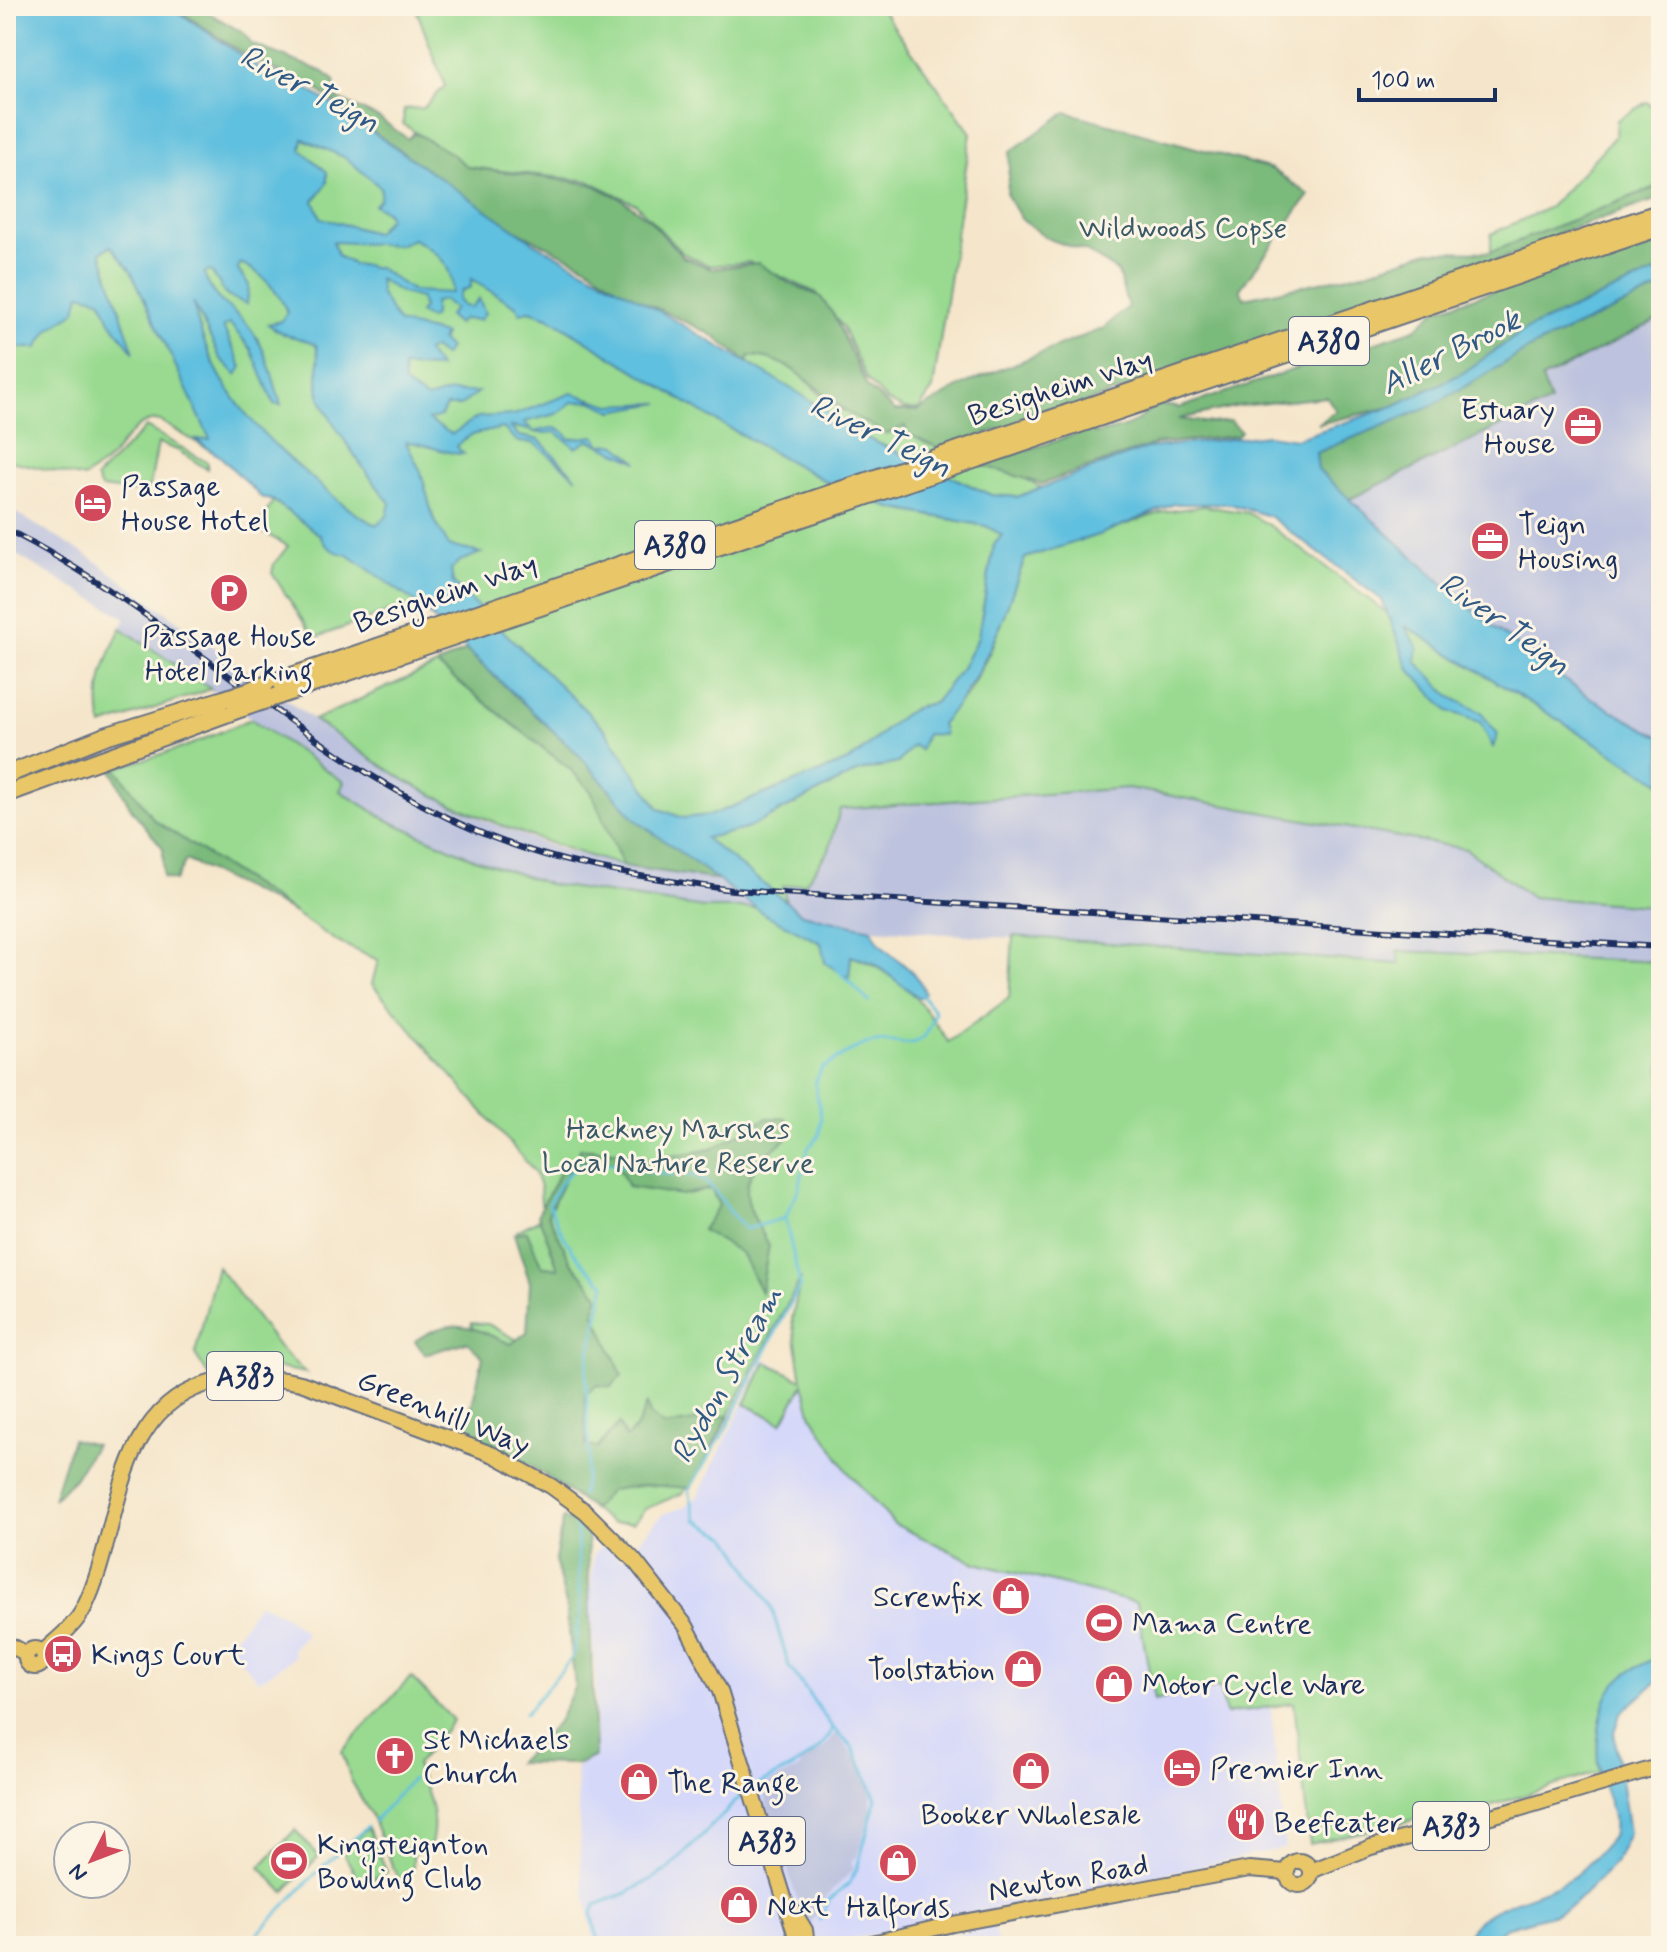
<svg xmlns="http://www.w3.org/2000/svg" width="1667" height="1952" font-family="Mynerve,sans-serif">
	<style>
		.built { fill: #d5d8f9 }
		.industrial { fill: #bdc3de }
		.green { fill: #99da90; stroke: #5a8477; stroke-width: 2 }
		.forest { fill: #7aba7a; stroke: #4a746c; stroke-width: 2 }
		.water { fill: #61c0df; stroke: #3e789e; stroke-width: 2; fill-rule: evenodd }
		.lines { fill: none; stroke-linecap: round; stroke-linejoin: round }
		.stream { stroke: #61c0df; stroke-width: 3 }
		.major-casing { stroke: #676f84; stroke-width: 18 }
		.highway-casing { stroke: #676f84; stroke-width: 20 }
		.major { stroke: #e9c769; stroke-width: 14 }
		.highway { stroke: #e9c769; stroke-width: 16 }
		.rail-casing { stroke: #1b2f5e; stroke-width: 6 }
		.rail { stroke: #fcf5e5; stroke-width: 3; stroke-dasharray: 9; stroke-linecap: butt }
		.highway-bridge-casing { stroke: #676f84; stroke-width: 20; stroke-linecap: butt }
		.highway-bridge { stroke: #e9c769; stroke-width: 16 }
		.labels { text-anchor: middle; stroke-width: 6; stroke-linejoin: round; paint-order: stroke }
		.shield { fill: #fcf5e5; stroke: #5e6a86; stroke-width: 2 }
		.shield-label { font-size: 28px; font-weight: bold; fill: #1b2f5e }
		.park-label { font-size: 30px; fill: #3a5a6a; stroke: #fcf5e5 }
		.street-label { font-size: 30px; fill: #1b2f5e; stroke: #fcf5e5 }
		.poi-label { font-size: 30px; fill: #1b2f5e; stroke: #fcf5e5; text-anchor: start }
		.water-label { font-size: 32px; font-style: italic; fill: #305a85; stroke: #fcf5e5 }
	</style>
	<rect width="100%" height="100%" fill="#fcf5e5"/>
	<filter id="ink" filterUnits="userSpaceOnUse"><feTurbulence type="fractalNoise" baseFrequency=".0125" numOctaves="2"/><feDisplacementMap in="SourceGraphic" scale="16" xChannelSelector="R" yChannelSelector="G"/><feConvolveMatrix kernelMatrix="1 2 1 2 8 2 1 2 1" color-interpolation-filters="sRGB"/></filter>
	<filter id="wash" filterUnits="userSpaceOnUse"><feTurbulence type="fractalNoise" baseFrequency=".006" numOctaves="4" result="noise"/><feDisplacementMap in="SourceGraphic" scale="32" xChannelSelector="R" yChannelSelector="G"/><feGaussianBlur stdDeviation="1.8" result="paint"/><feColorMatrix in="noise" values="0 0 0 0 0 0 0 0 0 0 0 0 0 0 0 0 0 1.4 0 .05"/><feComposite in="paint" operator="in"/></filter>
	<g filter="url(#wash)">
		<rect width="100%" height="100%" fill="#f5e6cb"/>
		<g class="built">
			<path d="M765,1359L802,1380L812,1416L847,1471L894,1524L976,1563L1137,1603L1220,1687L1226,1714L1271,1707L1285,1848L819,1946H595L582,1880L576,1767L595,1756L596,1684L590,1599L594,1553L604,1544L622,1560L663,1514L683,1508L698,1496Z"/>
			<path d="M259,1603L286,1616L306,1633L293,1648L294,1657L259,1681L228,1647Z"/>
			<path d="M994,1925L999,1946H908Z"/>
		</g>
		<g class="industrial">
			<path d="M1661,318V737L1608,711L1464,605L1350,499L1550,403L1542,380Z"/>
			<path d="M6,507L90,557L314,720L409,782L483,820L559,849L623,866L720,880L757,908H703L547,884L475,859L389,821L340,791L344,782L121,628L126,618L6,549Z"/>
			<path d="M1128,788L1466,849L1531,897L1661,907V962L1399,951L1400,964L873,929L802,914L786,902L783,886L805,883L829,850L840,809Z"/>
			<path d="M836,1733L858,1761L871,1792V1811L857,1857L851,1861L854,1869L827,1896L810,1925L800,1909L761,1787L801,1767L799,1763L824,1748Z"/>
		</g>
		<g class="green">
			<path d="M6,6L389,175L470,279L516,306L548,317L711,418L826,481L891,508L986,526L1002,535L994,545L978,637L962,668L934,703C895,708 879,744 846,762L711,815L683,818L659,809L604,728L533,663L519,645L447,632L418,605L391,611L314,638L272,573L274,564L288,546L257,529L273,501L261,497L221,457L160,421C137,417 124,443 110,458C103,466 92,471 84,478L6,460Z"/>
			<path d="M415,6H879L971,133L933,389L919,409H904L886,400L866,379L843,328L817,293L749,262L710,266L682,253L636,204L589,181L468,167L403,124L404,109L423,108L445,86Z"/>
			<path d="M1647,102L1661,115V185L1491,252V234L1550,207L1616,135L1617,120Z"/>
			<path d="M749,356C800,356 811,397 850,414C866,421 888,422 905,426L906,433L981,465L1015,473L1042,488L1017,497L991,495L869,439L754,367L747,362Z"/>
			<path d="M146,427L208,463L207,469L177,450L158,443L150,485L144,493L101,488L96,478Z"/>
			<path d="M1204,506L1248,513L1269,525L1402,624L1661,783V907L1531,897L1466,849L1128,788L840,809L829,850L805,883L783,886L786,902L704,838L746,829L859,771L883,767L967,695L990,652L1025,558L1163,512Z"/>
			<path d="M121,628L211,689L102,726C94,688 105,662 121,628Z"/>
			<path d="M437,665L570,769L592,791L623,866C549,845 479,820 412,784C378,765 346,741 314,720Z"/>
			<path d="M251,719L344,782L340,791L389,821L475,859L548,884L703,908H757L821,943L849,977L851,956C898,972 922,1001 948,1042L1009,998L1013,936L1399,964L1398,951L1661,962V1656C1607,1680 1598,1716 1599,1772L1444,1820L1439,1814L1310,1844L1294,1703L1226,1714L1219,1687L1154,1700L1137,1603L976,1563L894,1524L847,1471L812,1416L803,1384L782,1423L745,1404L766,1362L802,1380L792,1319L801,1278L706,1458L683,1493L645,1509L633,1523H612L532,1466L464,1434L466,1425L472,1424C485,1400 491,1379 483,1351C481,1339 472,1335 471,1323L488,1324L521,1342L528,1340L532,1273L517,1231L542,1218L540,1187L534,1171L372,984L378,960L338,942L154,820L116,768L185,747Z"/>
			<path d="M217,1266L282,1351L306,1373L269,1366L209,1376L195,1354Z"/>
			<path d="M411,1677L453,1720L416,1765C429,1795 440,1819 429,1851L423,1847L413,1855V1870L404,1884L398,1879L372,1817L351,1780L342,1751Z"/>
			<path d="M368,1828L387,1872L361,1885L342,1850Z"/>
			<path d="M295,1830L319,1856L284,1892L260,1867Z"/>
		</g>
		<g class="forest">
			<path d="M172,6H197L245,34L251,44L324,72L334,81L336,98L379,118L408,139L414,133L419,135L452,154L468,167L592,184L622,199L650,220L683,257L712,269L758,263L789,283L820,296L834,316L867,387L895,411H917L967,383L1104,328L1128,307L1118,272L1088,252L1051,240L1022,220L1007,195L1010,152L1066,112L1272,169L1309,195L1240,289L1244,298L1363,273L1429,251L1491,252L1661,185V198L1559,233L1541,245L1058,412L938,448L907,434L905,426L887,434C875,427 861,421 849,413C816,391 791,356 749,356L748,362L709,333L625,293L587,266L511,228L355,119L313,86L253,60Z"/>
			<path d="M1661,235V270L1525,330L1463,373L1394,406L1318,424L1336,411L1327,397L1239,406L1178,419L1212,423L1230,421L1241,431L1237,436L1155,444L1042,484L981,465L1092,429L1095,434C1106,431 1123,429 1133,423C1152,411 1152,400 1179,408L1415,329L1436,310Z"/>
			<path d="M1661,288V318L1542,379L1550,402L1350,499L1317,470L1316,453L1324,447L1431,406L1536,345Z"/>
			<path d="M466,650L580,756L636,820L720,880L623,866L591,791L570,769L437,665Z"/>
			<path d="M116,768L154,820L294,912L186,860L175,881L163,877V848L131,809L111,769Z"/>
			<path d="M767,1118H786L790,1135C739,1177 735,1188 769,1245L761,1292L741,1253L702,1230L719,1205L711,1189L682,1195L628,1187L617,1163L579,1161L580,1148L623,1152L647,1160L712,1149Z"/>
			<path d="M564,1164L570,1168L548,1214L571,1262L599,1295L594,1312L622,1375L611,1387L597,1385L585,1394L586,1445L597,1448L619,1424L626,1438L638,1425L647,1404L650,1415L664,1426L729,1415L691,1488L646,1485L611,1490L593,1509L532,1466L465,1435L483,1357L467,1342L425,1354L415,1341C454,1314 472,1328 511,1344L527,1332L530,1283L514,1234L527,1231L542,1267L558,1268L538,1214Z"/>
			<path d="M72,1439L95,1445L74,1479L53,1499Z"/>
			<path d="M563,1518L587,1528L595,1756L579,1764L517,1763L558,1722L575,1686L566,1605L555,1560Z"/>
		</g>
		<g class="water">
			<path d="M6,6H170L261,69L286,76L330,103L538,245L630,294L802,395L869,439L991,495L1017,497L1147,448L1268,435L1296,439L1394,406L1463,373L1525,330L1661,270V288L1536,345L1431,406L1316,453L1318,470C1426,567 1529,673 1661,737V783L1404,625L1418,647L1416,661L1451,697L1480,712L1498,734L1493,747L1480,722L1448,711L1409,669L1382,600L1269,516L1230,504H1174L1101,534L1025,558C1002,619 986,675 941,724L944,735L926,734L920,750L913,745L898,763L859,771L746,829L705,838L802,914L872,929C882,958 916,963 925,993L919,998L873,963L851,956L849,978L825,963L821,943L764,914L636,820L580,756L419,605L348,555C336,553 324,547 320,535L274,501L261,497L221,457L196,440L210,439L131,271L111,246L101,252L134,353L110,321L101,299L80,294L76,311L49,330L37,348H6ZM303,139L346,158L381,188L380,199L374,205L387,212L389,218L375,233L321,218L314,201L327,183V172L301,150ZM413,239C437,251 454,266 452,293L413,291L379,268L353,264L338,256L333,242L399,245ZM240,263C261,271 278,291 287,312L281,321L268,324C290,341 295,334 316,345C321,362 316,384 319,394C327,419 372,481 390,503L387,516L377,525C352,514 333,496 312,478C253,429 209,381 193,302L220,358L237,375L242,367L223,327L230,324L251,349L274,404L281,405C273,378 266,346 247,324C227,303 214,303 204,273L211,271L227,296L247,304L249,285L238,270ZM379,279L402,293L420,298L423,308L419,313L430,319L434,315V302L444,300L454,309L448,316L458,324L462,319L480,320L485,313L479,299L471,307L463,306L458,299L461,291L471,287V279L516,306L520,313L530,311L548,317L711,418L825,481L891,508L986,526L1002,535L994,545L978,637L962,668L934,703C895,708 879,744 846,762L711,815L683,818L659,809L604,728L453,583L451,570L460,561L481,553L449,546L433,517L421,472L406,442C427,443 443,454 464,454L456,446L471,435L503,428L518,442L533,443L543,450L577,478L539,440L519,436L510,427C530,427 530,436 556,432L576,448L589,440L638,462L615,444L601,445L595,436L570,439C560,423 550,428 534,432L524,422L557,414L572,402L591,401L613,411L660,403L611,405L572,393L514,415L478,417L452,434L428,420L441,416L446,406H460L478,392H450L427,399L404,384L403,367L439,368L427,352L433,348L444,356L449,348L441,341L444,334L399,323L381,295Z"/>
			<path d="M1661,1656V1678L1620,1714L1614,1732L1629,1833L1615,1863L1573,1905L1555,1914L1504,1928L1493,1939L1492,1946H1461C1480,1899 1538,1901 1574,1876C1588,1866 1601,1850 1612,1837C1618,1812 1604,1794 1599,1771C1595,1747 1599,1705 1614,1686C1626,1670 1644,1664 1661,1656Z"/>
		</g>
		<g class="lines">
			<g class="stream">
				<path d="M833,965L869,1002"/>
				<path d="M582,1495L589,1458L586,1371L605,1284C577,1261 562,1239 549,1204C575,1144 607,1163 657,1173C671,1176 688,1171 700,1178C720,1190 728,1215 746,1229L785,1218"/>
				<path d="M525,1714L572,1658L580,1613L577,1526"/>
				<path d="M760,1784C783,1771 827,1754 832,1727L789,1666L771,1606L740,1555L728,1537L696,1520L689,1490L725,1430L800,1285L785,1218L799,1188L808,1148L819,1136L821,1118L815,1083L822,1068C836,1061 851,1049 866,1044C898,1033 922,1064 935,1012L921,994"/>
				<path d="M374,1821L412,1779"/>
				<path d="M820,1920L829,1900L849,1884L857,1869L876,1799L853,1748L832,1727"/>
				<path d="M246,1946L321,1868L367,1827"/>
				<path d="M599,1946L592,1913L595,1905L627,1893L669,1869L742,1795"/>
			</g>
		</g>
	</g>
	<g filter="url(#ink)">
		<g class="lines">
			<g class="major-casing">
				<g id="major">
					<path d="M6,1643L27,1654"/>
					<circle cx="35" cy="1658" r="9"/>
					<path d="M42,1653C57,1639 75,1626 84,1608C121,1534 112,1415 204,1385C238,1374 267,1376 301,1383L494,1455L551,1486L585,1511L634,1560L686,1626L720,1691L799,1946"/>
					<circle cx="1299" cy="1873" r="12"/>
					<path d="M1311,1871L1371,1847L1518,1809L1661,1766"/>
					<path d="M792,1909L805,1930L807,1943"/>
					<path d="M826,1946H830"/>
					<path d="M859,1946L953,1924L1249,1869L1287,1872"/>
				</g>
			</g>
			<g class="highway-casing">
				<g id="highway">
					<path d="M265,685L1661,212"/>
					<path d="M278,696L1661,227"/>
					<path d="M6,775L105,736L224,699"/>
					<path d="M6,794L234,711"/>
				</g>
			</g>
			<use href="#major" class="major"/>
			<use href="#highway" class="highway"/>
			<g class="rail-casing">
				<path id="rail" d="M6,529C169,611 297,749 463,825C549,865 641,877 733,890L1661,947"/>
			</g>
			<use href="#rail" class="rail"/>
			<g class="highway-bridge-casing">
				<g id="highway-bridge">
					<path d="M224,699L265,685"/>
					<path d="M234,711L278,696"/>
				</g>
			</g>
			<use href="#highway-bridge" class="highway-bridge"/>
		</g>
	</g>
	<defs>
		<g id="office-disc" transform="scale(2)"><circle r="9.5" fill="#d1495b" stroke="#fcf5e5"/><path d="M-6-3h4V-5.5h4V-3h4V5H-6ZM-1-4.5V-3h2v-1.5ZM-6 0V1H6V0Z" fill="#fff"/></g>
		<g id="hotel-disc" transform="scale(2)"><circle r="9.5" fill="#d1495b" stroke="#fcf5e5"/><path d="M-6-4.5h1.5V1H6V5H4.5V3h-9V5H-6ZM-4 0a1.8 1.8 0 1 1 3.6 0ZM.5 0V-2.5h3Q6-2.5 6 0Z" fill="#fff"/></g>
		<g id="parking-disc" transform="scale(2)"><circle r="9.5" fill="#d1495b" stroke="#fcf5e5"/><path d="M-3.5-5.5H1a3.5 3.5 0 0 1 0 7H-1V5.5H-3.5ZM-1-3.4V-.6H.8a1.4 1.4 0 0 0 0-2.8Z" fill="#fff"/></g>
		<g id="shop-disc" transform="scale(2)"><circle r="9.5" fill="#d1495b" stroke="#fcf5e5"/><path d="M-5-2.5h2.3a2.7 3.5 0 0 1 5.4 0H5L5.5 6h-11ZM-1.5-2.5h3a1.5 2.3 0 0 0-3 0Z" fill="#fff"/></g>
		<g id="stadium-disc" transform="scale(2)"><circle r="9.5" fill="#d1495b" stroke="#fcf5e5"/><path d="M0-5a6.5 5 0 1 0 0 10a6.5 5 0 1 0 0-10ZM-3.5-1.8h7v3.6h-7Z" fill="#fff"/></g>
		<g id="bus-disc" transform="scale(2)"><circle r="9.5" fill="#d1495b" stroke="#fcf5e5"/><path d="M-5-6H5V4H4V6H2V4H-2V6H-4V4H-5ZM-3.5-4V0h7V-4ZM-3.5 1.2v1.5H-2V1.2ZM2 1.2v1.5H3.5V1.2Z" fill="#fff"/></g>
		<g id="church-disc" transform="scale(2)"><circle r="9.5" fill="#d1495b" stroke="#fcf5e5"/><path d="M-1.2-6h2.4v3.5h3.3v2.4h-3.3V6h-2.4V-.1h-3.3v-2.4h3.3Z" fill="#fff"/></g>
		<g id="restaurant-disc" transform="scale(2)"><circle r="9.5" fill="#d1495b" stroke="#fcf5e5"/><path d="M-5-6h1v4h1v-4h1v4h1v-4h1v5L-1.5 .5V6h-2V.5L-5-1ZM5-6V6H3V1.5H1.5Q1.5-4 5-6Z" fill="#fff"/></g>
	</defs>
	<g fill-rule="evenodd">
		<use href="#office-disc" x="1583" y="426"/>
		<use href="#hotel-disc" x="93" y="503"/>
		<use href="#office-disc" x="1490" y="541"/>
		<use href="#parking-disc" x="229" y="593"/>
		<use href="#shop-disc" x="1011" y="1596"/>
		<use href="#stadium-disc" x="1104" y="1623"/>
		<use href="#bus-disc" x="63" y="1654"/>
		<use href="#shop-disc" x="1023" y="1669"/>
		<use href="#shop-disc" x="1114" y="1684"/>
		<use href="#church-disc" x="395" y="1756"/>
		<use href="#hotel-disc" x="1182" y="1768"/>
		<use href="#shop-disc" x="1031" y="1771"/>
		<use href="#shop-disc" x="639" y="1782"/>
		<use href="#restaurant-disc" x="1246" y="1822"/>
		<use href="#stadium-disc" x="289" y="1861"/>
		<use href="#shop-disc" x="898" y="1863"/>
		<use href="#shop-disc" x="739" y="1905"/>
	</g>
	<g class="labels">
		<g class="shield">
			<rect x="1289" y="317" width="80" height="48" rx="6"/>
			<rect x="635" y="521" width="80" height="48" rx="6"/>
			<rect x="207" y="1352" width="76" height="48" rx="6"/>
			<rect x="1413" y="1802" width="76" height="48" rx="6"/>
			<rect x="729" y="1817" width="76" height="48" rx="6"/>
		</g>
		<g class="shield-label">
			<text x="1329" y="351">A380</text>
			<text x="675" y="555">A380</text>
			<text x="245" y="1386">A383</text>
			<text x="1451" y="1836">A383</text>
			<text x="767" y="1851">A383</text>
		</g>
		<g class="park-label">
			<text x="1183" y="237">Wildwoods Copse</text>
			<text x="678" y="1138">Hackney Marshes<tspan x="678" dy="34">Local Nature Reserve</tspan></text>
		</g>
		<g class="street-label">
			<text transform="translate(1060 387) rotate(-18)" y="10">Besigheim Way</text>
			<text transform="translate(445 593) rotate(-19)" y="10">Besigheim Way</text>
			<text transform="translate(444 1412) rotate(22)" y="10">Greenhill Way</text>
			<text transform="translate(1068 1877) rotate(-10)" y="10">Newton Road</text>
		</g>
		<g class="poi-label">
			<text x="1555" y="419" text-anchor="end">Estuary<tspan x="1555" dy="34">House</tspan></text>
			<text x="121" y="496">Passage<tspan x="121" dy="34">House Hotel</tspan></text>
			<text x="1518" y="534">Teign<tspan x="1518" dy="34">Housing</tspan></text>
			<text x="229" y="646" text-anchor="middle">Passage House<tspan x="229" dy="34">Hotel Parking</tspan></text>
			<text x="983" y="1606" text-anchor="end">Screwfix</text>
			<text x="1132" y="1633">Mama Centre</text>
			<text x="91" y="1664">Kings Court</text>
			<text x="995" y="1679" text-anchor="end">Toolstation</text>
			<text x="1142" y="1694">Motor Cycle Ware</text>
			<text x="423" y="1749">St Michaels<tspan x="423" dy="34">Church</tspan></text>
			<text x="1210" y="1778">Premier Inn</text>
			<text x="667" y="1792">The Range</text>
			<text x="1031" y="1824" text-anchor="middle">Booker Wholesale</text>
			<text x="1274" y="1832">Beefeater</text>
			<text x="317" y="1854">Kingsteignton<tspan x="317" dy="34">Bowling Club</tspan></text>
			<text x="767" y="1915">Next</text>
			<text x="898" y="1916" text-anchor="middle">Halfords</text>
		</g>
		<g class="water-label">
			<text transform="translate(310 88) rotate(28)" y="11">River Teign</text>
			<text transform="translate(1450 351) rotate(-27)" y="11">Aller Brook</text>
			<text transform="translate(881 435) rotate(26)" y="11">River Teign</text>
			<text transform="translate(1505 623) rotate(36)" y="11">River Teign</text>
			<text transform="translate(726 1374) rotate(-61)" y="11">Rydon Stream</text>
		</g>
	</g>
	<rect width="1667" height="1952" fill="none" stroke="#fcf5e5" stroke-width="32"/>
	<g transform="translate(92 1860) rotate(228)"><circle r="38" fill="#fcf5e5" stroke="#a2a6af" stroke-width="2"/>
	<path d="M0-6L14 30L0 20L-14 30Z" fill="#d1495b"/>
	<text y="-12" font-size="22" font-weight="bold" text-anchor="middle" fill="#1b2f5e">N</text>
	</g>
	<path d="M1359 88v12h136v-12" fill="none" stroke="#1b2f5e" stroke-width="4"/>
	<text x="1371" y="88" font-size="24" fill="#1b2f5e" stroke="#fcf5e5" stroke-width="6" paint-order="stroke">100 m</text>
</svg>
